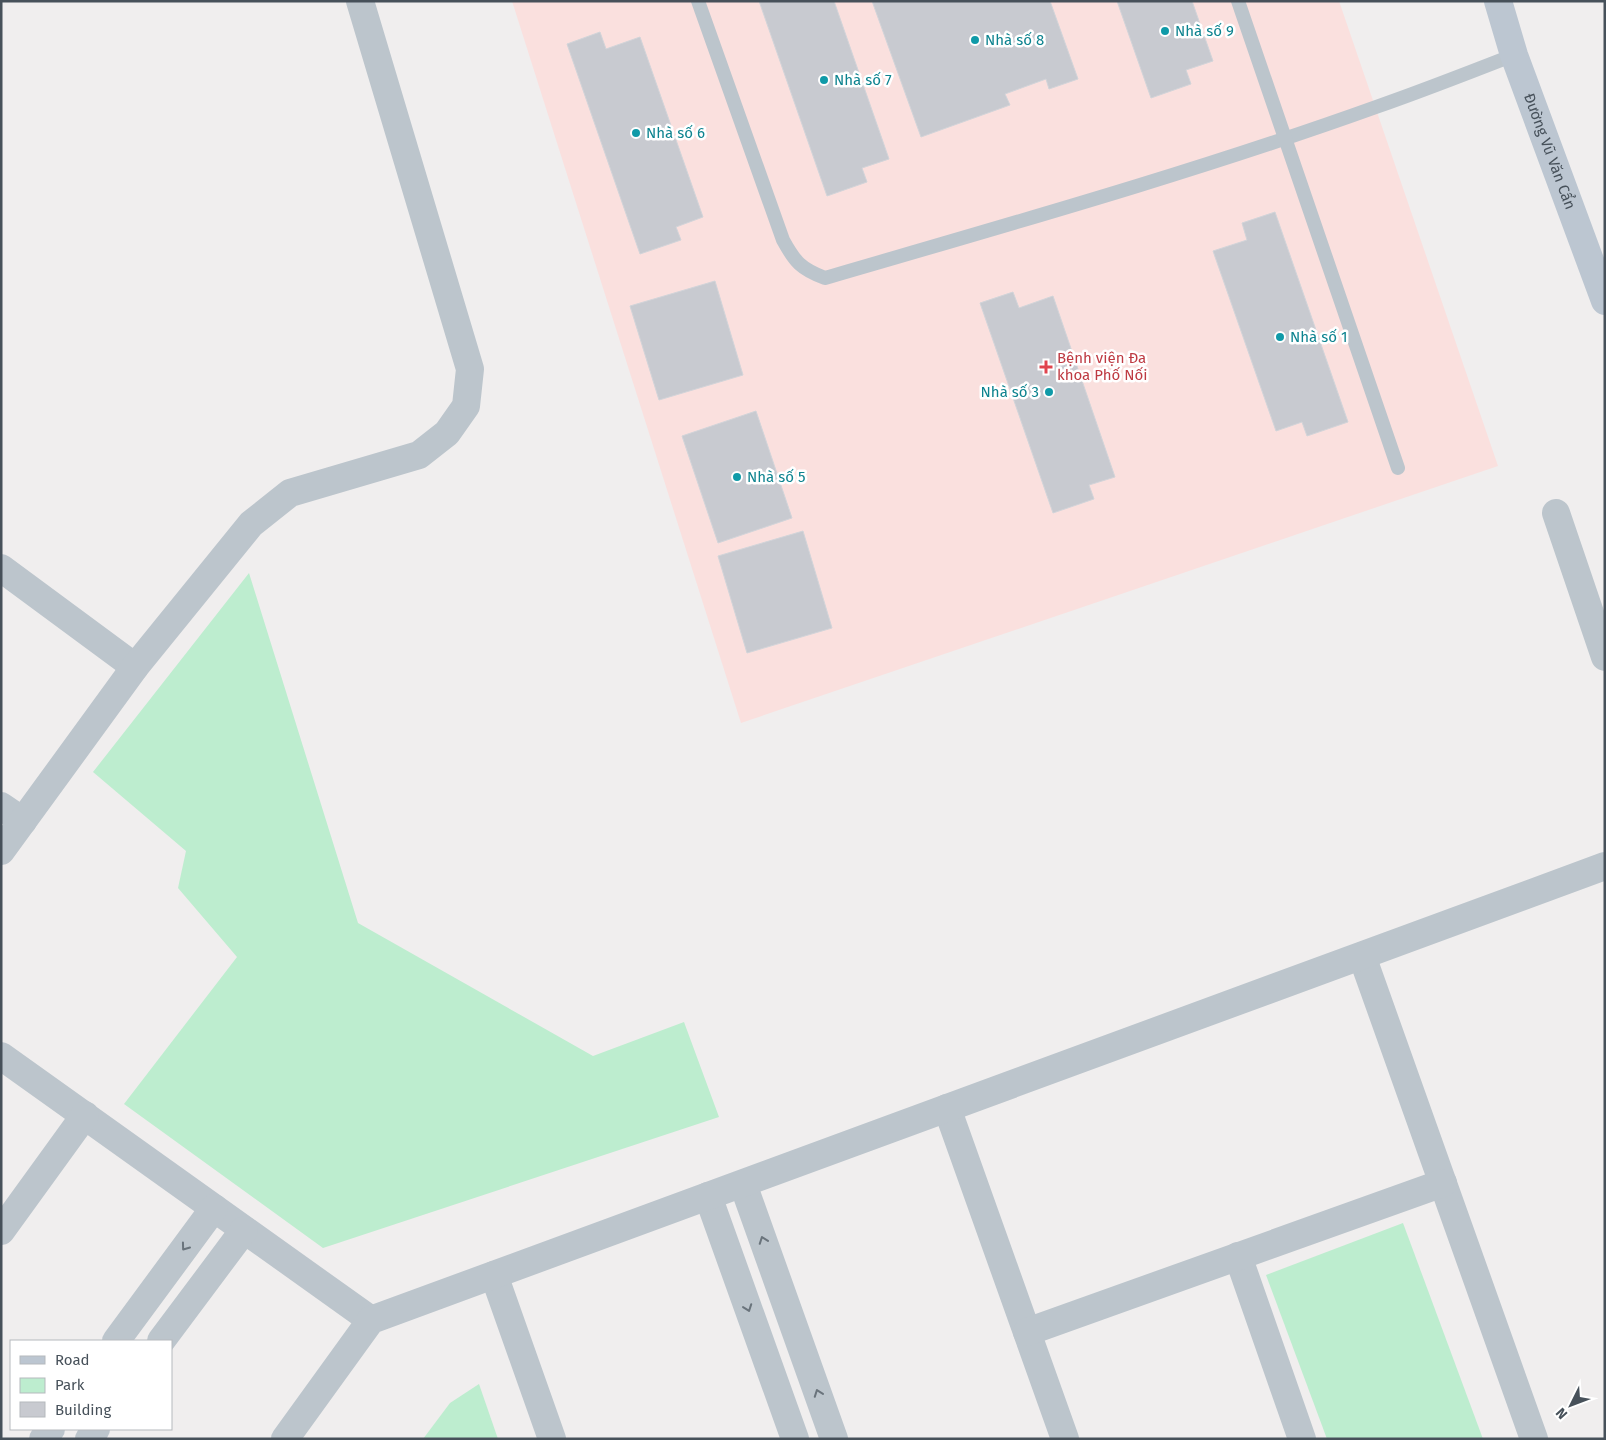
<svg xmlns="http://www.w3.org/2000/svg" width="1606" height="1440" font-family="'Fira Sans',sans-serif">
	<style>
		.medical { fill: #fae0de }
		.green { fill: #bdedcf }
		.building { fill: #c8cad0; stroke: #d2d4d9 }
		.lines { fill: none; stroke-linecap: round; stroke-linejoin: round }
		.service { stroke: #bcc5cc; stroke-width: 14 }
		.minor { stroke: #bcc5cc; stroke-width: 28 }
		.secondary { stroke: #bcc6d1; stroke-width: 28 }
		.oneway { stroke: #6a747c }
		.culture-dot { fill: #0f9aa8; stroke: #fff; stroke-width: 2 }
		.health-dot { fill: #e0444e; stroke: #fff; stroke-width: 2 }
		.labels { text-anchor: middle; stroke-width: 5; stroke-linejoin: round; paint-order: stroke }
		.culture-label { font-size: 15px; fill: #0d838f; stroke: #fff; text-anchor: start }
		.street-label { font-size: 15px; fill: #47515a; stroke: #fff }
		.health-label { font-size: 15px; fill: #be3a42; stroke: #fff; text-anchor: start }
	</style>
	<rect width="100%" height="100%" fill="#f0eeee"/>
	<path class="medical" d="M512,1H1339L1498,466L741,723Z"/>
	<g class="green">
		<path d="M249,573L358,923L593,1056L684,1022L719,1117L323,1248L124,1104L237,957L178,888L186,851L93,772Z"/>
		<path d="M1403,1223L1483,1439H1327L1266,1275Z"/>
		<path d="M479,1384L498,1439H423L450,1403Z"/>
	</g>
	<g class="building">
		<path d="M759,1H834L889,159L862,168L867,182L827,196Z"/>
		<path d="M872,1H1050L1078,79L1049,89L1046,79L1005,94L1010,105L921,137Z"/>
		<path d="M1117,1H1192L1213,61L1186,70L1191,84L1151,98Z"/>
		<path d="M600,32L606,49L640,37L703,217L676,227L681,240L640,254L567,44Z"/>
		<path d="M1275,212L1348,422L1307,436L1302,422L1276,431L1213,251L1247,240L1242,223Z"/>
		<path d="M715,281L743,375L659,400L630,306Z"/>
		<path d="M1013,292L1019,308L1053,296L1115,477L1089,485L1094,499L1053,513L980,303Z"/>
		<path d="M756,411L792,518L718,543L682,436Z"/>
		<path d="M803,531L832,628L747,653L718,556Z"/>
	</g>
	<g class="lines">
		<g class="service">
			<path d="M698,1L783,240C795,262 801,269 825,278C1010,224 1195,172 1376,107C1422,91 1468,73 1514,55"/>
			<path d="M1238,1L1398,468"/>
		</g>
		<g class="minor">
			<path d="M1556,513L1605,657"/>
			<path d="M1,568L135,667"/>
			<path d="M1,806L23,821"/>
			<path d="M1,851L135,667L251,524L290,493L419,455L447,433L466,406L470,369L360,1"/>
			<path d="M1362,956L1534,1439"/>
			<path d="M1,1056L371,1320"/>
			<path d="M947,1108L1065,1439"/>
			<path d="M743,1184L834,1439"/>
			<path d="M708,1196L795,1439"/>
			<path d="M1,1231L85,1115"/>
			<path d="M1238,1256L1302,1439"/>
			<path d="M494,1275L552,1439"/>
			<path d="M1027,1332L1443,1183"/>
			<path d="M116,1341L214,1208"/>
			<path d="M161,1341L244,1230"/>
			<path d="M43,1439L51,1429"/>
			<path d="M89,1439L96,1429"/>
			<path d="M285,1439L371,1320L1605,866"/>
		</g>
		<path class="secondary" id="s1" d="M1498,1L1514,55L1605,301"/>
	</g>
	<defs><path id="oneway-chevron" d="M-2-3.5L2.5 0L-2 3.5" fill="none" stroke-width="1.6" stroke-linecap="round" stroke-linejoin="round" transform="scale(1.25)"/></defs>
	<g class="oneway">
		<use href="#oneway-chevron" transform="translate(763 1240) rotate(-110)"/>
		<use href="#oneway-chevron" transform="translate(185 1247) rotate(126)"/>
		<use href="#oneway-chevron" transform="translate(748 1308) rotate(70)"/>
		<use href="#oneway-chevron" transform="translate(818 1393) rotate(-110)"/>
	</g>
	<g class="culture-dot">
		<circle cx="1165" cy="31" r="5"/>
		<circle cx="975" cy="40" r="5"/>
		<circle cx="824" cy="80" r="5"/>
		<circle cx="636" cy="133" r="5"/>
		<circle cx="1280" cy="337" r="5"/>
		<circle cx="1049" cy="392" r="5"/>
		<circle cx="737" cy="477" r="5"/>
	</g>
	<path class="health-dot" d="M1043.5 359.5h5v5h5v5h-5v5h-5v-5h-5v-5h5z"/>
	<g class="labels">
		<g class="culture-label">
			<text x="1175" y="36">Nhà số 9</text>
			<text x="985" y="45">Nhà số 8</text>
			<text x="834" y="85">Nhà số 7</text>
			<text x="646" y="138">Nhà số 6</text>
			<text x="1290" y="342">Nhà số 1</text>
			<text x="1039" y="397" text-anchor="end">Nhà số 3</text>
			<text x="747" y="482">Nhà số 5</text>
		</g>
		<g class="street-label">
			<text dy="5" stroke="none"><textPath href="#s1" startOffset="159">Đường Vũ Văn Cẩn</textPath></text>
		</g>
		<g class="health-label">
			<text x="1057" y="363">Bệnh viện Đa<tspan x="1057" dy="17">khoa Phố Nối</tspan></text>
		</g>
	</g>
	<rect width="1606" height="1440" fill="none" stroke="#47515a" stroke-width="5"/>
	<rect x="10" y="1340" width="162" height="90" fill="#ffffff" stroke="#b5b9bd"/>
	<rect x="20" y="1356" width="25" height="8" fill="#bcc6d1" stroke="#b5b9bd"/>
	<text x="55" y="1365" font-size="15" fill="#47515a">Road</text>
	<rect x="20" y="1378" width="25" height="15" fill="#bdedcf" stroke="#b5b9bd"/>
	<text x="55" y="1390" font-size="15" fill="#47515a">Park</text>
	<rect x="20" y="1402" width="25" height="15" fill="#c8cad0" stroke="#b5b9bd"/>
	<text x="55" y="1415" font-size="15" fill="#47515a">Building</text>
	<g transform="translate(1571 1405) rotate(228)" stroke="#ffffff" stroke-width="4" paint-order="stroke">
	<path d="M0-4L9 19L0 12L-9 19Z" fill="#47515a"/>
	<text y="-8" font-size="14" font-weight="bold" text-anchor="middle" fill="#47515a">N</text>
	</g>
</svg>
